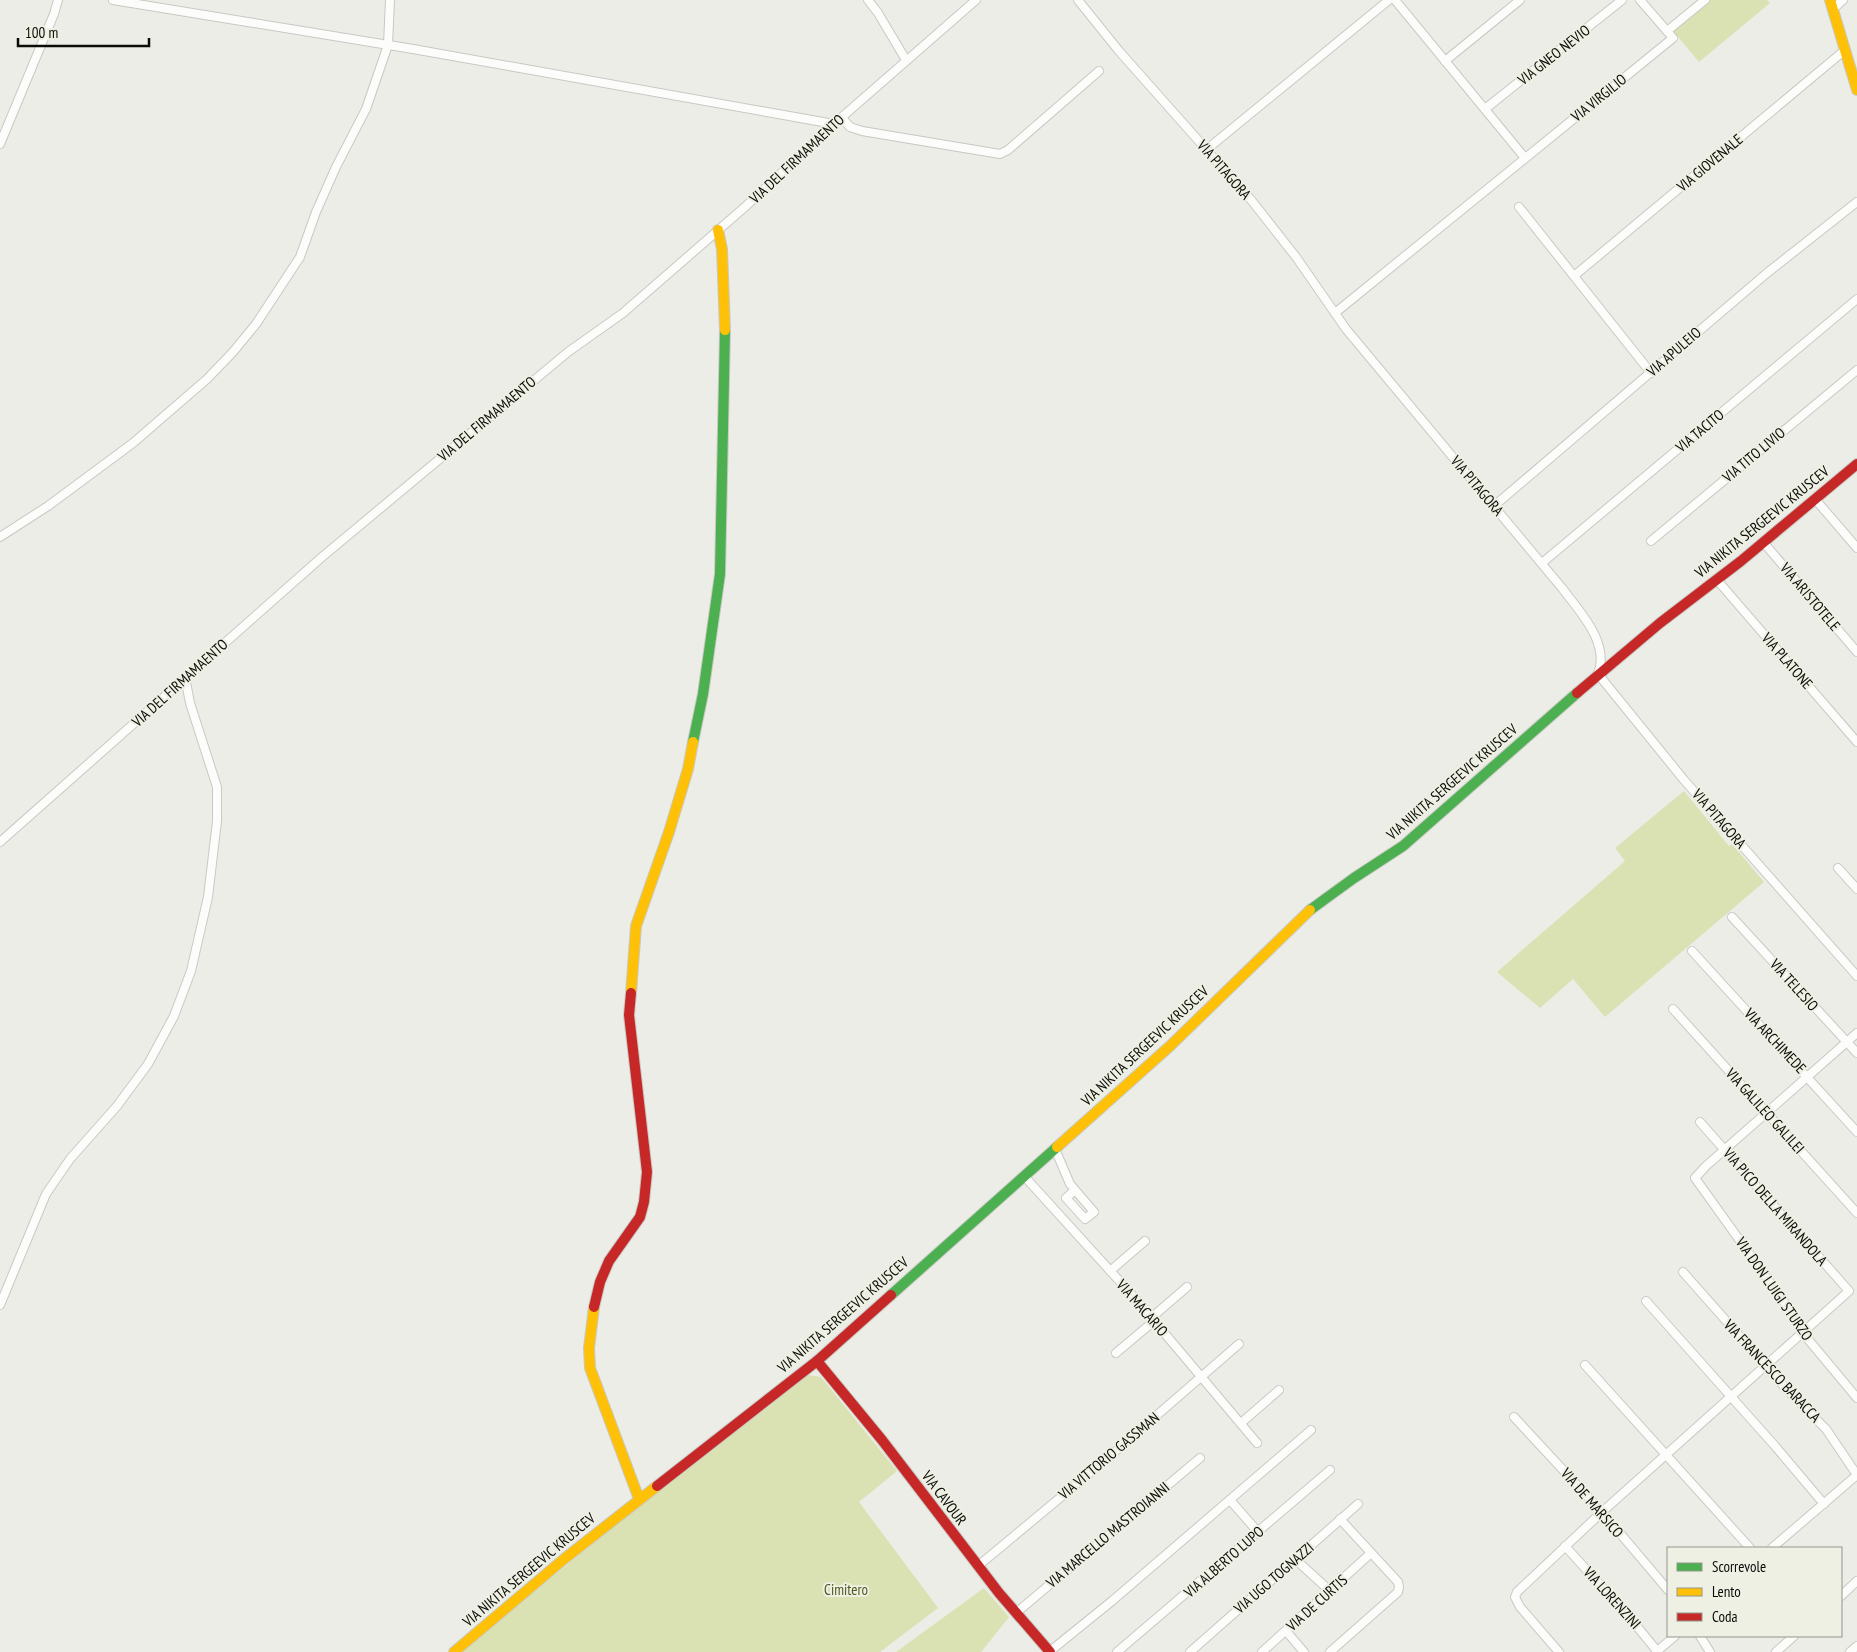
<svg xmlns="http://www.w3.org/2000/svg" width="1857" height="1652" font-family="'PT Sans Narrow',sans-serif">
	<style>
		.green { fill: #dae2b4 }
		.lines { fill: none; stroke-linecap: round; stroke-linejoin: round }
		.street-casing { stroke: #c8c9c4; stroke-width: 10 }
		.fast-casing { stroke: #c8c9c4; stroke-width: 12 }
		.slow-casing { stroke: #c8c9c4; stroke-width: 12 }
		.jam-casing { stroke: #c8c9c4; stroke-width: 12 }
		.street { stroke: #fcfcfb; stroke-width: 8 }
		.fast { stroke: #4caf50; stroke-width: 10 }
		.slow { stroke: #ffc107; stroke-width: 10 }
		.jam { stroke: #c62828; stroke-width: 10 }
		.labels { text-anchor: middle; stroke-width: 4; stroke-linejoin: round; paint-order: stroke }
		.street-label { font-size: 15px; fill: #0b0c08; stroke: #edf0e3 }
		.park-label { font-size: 15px; fill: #51591f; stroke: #edf0e3 }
	</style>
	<rect width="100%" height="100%" fill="#ecede6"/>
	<g class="green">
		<path d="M1710,0H1767L1770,3L1699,62L1673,31Z"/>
		<path d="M1684,791L1729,846L1732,844L1764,882L1605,1017L1573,979L1540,1008L1497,972L1625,861L1615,848Z"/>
		<path d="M808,1375L821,1377L897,1471L859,1502L938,1608L880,1652H461L641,1504Z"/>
		<path d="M984,1588L1009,1617L981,1652H896Z"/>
	</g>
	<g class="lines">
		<g class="street-casing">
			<g id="street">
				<path d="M113,0L413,49L834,124"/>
				<path d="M868,0L878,13L906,60"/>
				<path d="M1078,0L1119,51L1252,201L1296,257L1346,329L1562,588C1580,612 1610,643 1598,674L1684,780L1857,976"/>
				<path d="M1395,0L1525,158"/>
				<path d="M1833,9L1843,0"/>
				<path d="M1667,31L1705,0"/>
				<path d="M1445,61L1520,0"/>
				<path d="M1485,109L1622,0"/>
				<path d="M842,118L850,127L862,131L1000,154L1008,150L1099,71"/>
				<path d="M0,144L54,14L58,0"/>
				<path d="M1206,150L1389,0"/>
				<path d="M1519,207L1651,373"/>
				<path d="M1574,276L1845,50"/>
				<path d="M1335,313L1673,38L1640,0"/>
				<path d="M1815,499L1857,548"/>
				<path d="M1494,506L1767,273L1857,202"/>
				<path d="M0,537L48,506L133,443L207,379L233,352L256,324L300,257L316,212L336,167L366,109L388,45L390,0"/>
				<path d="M1651,541L1857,370"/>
				<path d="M1763,542L1857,652"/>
				<path d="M1542,563L1857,299"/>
				<path d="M1717,580L1857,742"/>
				<path d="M0,842L322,557L568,352L623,313L746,206L834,124L976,0"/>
				<path d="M1838,868L1857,889"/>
				<path d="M1732,917L1857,1053"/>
				<path d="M1692,951L1857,1132"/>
				<path d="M1673,1009L1857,1213"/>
				<path d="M1857,1033L1706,1166L1695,1178L1794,1316L1802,1332L1857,1398"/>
				<path d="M1055,1149L1070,1184L1094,1212L1085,1219L1066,1198L1075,1190"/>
				<path d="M1024,1176L1134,1297L1257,1443"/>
				<path d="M1110,1271L1145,1241"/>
				<path d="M1683,1272L1790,1393L1826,1429L1857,1475"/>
				<path d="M1646,1301L1775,1446L1824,1504"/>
				<path d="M0,1305L46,1194L70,1159L117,1106L148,1064L174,1016L191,971L208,897L217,821V787L190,703L185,677"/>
				<path d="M1151,1318L1187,1287"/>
				<path d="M1116,1353L1154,1321"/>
				<path d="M1585,1365L1750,1548"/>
				<path d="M1514,1417L1602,1512L1668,1590"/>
				<path d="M1241,1423L1279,1390"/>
				<path d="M1230,1500L1258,1532"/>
				<path d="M1565,1546L1631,1619L1657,1651"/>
				<path d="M1772,1548L1857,1475"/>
				<path d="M1295,1559L1330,1591"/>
				<path d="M978,1566L1103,1462L1239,1344"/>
				<path d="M1841,1596L1857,1581"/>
				<path d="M1016,1613L1200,1458"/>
				<path d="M1286,1631L1304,1652"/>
				<path d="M1700,1636L1710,1652"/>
				<path d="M1049,1652L1112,1601L1311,1430"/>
				<path d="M1117,1652L1330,1470"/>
				<path d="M1190,1652L1358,1504"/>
				<path d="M1262,1652L1371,1553"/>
				<path d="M1330,1652L1398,1592L1399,1587L1398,1582L1340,1519"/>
				<path d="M1559,1652L1520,1607L1515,1597L1517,1592L1602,1512L1849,1291L1700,1122"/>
				<path d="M1656,1652L1675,1636"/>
				<path d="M1776,1652L1794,1636"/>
				<path d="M1850,1652L1857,1646"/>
			</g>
		</g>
		<g class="fast-casing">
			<g id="fast">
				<path d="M693,742L703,694L720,574L725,330"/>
				<path d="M1310,910L1354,878L1403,846L1577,693"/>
				<path d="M891,1295L1057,1147"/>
			</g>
		</g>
		<g class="slow-casing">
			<g id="slow">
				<path d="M1830,0L1857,90"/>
				<path d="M718,230L722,249L725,330"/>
				<path d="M631,993L636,926L669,832L688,769L693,742"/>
				<path d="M1057,1147L1170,1046L1310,910"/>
				<path d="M594,1307L589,1348L590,1368L639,1499"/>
				<path d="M454,1652L564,1559L657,1486"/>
			</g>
		</g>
		<g class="jam-casing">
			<g id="jam">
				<path d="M1577,693L1660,623L1741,561L1857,464"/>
				<path d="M594,1307L600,1282L609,1261L640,1217L644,1202L647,1172L629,1015L631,993"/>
				<path d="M817,1361L882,1440L999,1593L1050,1652"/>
				<path d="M657,1486L817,1361L891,1295"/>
			</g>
		</g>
		<use href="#street" class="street"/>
		<use href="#fast" class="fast"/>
		<use href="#slow" class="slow"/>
		<use href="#jam" class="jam"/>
	</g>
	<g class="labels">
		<g class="street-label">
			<text transform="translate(1554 55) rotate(-38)" y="5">VIA GNEO NEVIO</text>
			<text transform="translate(1599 98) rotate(-39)" y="5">VIA VIRGILIO</text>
			<text transform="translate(797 159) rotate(-43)" y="5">VIA DEL FIRMAMAENTO</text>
			<text transform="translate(1710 163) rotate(-40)" y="5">VIA GIOVENALE</text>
			<text transform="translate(1224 170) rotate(49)" y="5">VIA PITAGORA</text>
			<text transform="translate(1674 352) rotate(-41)" y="5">VIA APULEIO</text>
			<text transform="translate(487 419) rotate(-40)" y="5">VIA DEL FIRMAMAENTO</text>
			<text transform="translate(1700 431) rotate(-40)" y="5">VIA TACITO</text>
			<text transform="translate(1754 455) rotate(-40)" y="5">VIA TITO LIVIO</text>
			<text transform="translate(1477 486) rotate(50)" y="5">VIA PITAGORA</text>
			<text transform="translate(1762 522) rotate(-39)" y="5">VIA NIKITA SERGEEVIC KRUSCEV</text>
			<text transform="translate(1810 597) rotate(50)" y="5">VIA ARISTOTELE</text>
			<text transform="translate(1787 661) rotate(49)" y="5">VIA PLATONE</text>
			<text transform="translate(180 683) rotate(-42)" y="5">VIA DEL FIRMAMAENTO</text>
			<text transform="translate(1452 782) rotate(-41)" y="5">VIA NIKITA SERGEEVIC KRUSCEV</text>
			<text transform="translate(1719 819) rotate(49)" y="5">VIA PITAGORA</text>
			<text transform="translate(1794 985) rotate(48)" y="5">VIA TELESIO</text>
			<text transform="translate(1775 1041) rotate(47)" y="5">VIA ARCHIMEDE</text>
			<text transform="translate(1145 1046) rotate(-43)" y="5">VIA NIKITA SERGEEVIC KRUSCEV</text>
			<text transform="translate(1765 1111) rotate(48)" y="5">VIA GALILEO GALILEI</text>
			<text transform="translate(1775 1207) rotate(49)" y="5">VIA PICO DELLA MIRANDOLA</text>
			<text transform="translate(1774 1289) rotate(55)" y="5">VIA DON LUIGI STURZO</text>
			<text transform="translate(1142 1308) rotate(49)" y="5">VIA MACARIO</text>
			<text transform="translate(843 1315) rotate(-41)" y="5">VIA NIKITA SERGEEVIC KRUSCEV</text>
			<text transform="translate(1772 1371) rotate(47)" y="5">VIA FRANCESCO BARACCA</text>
			<text transform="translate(1109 1456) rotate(-40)" y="5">VIA VITTORIO GASSMAN</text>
			<text transform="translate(944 1498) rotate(53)" y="5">VIA CAVOUR</text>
			<text transform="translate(1592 1503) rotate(49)" y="5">VIA DE MARSICO</text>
			<text transform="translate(1108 1535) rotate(-40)" y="5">VIA MARCELLO MASTROIANNI</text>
			<text transform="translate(1224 1562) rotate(-41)" y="5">VIA ALBERTO LUPO</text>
			<text transform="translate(529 1570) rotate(-40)" y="5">VIA NIKITA SERGEEVIC KRUSCEV</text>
			<text transform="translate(1274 1578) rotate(-41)" y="5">VIA UGO TOGNAZZI</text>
			<text transform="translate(1612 1598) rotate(48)" y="5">VIA LORENZINI</text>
			<text transform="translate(1317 1603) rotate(-42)" y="5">VIA DE CURTIS</text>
		</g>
		<g class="park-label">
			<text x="846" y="1595">Cimitero</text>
		</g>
	</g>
	<rect x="1667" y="1547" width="175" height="90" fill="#edf0e3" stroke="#93958b"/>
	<rect x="1677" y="1563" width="25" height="8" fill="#4caf50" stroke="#93958b"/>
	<text x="1712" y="1572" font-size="15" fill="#0b0c08">Scorrevole</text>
	<rect x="1677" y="1588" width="25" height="8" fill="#ffc107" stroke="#93958b"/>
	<text x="1712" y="1597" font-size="15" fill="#0b0c08">Lento</text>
	<rect x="1677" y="1613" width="25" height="8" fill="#c62828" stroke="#93958b"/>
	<text x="1712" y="1622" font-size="15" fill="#0b0c08">Coda</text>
	<path d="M18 38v8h131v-8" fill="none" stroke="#0b0c08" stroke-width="2.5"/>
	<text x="25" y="38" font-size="15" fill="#0b0c08" stroke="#edf0e3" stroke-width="4" paint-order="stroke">100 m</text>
</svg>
